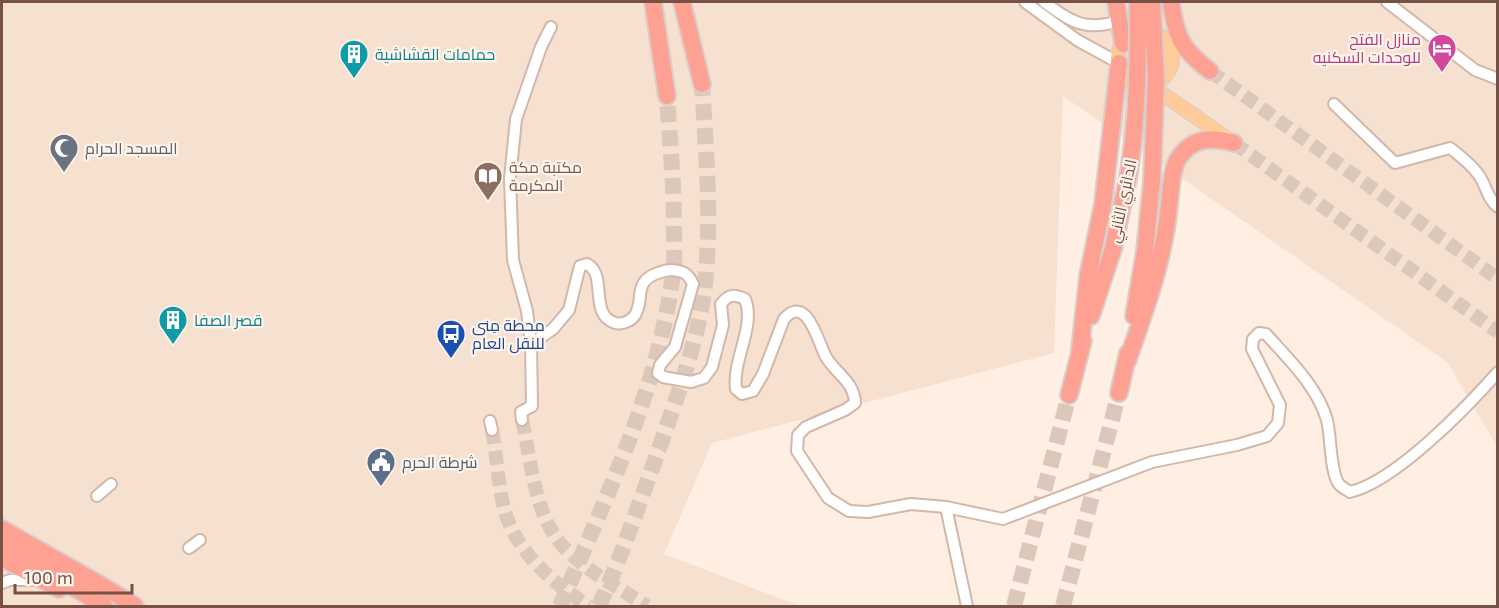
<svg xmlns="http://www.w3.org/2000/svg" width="1499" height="608" font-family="'Exo 2',Cairo,sans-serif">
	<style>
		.residential { fill: #f6e0cf }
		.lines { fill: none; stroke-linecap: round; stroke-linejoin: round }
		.major-tunnel { stroke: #dcc8bb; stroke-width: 14; stroke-dasharray: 14 7; stroke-linecap: butt }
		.highway-tunnel { stroke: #dcc8bb; stroke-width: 16; stroke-dasharray: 16 8; stroke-linecap: butt }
		.minor-casing { stroke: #d2b7aa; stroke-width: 14 }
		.major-casing { stroke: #d9cecb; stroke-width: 16 }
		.highway-casing { stroke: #d9cecb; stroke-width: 20 }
		.minor { stroke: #fff; stroke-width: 10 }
		.major { stroke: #ffcb98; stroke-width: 14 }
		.highway { stroke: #fea193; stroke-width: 16 }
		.highway-bridge-casing { stroke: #d9cecb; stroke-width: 20; stroke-linecap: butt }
		.highway-bridge { stroke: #fea193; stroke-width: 16 }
		.labels { text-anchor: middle; stroke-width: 4.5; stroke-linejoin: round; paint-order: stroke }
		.hotel-label { font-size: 16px; fill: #b23c85; stroke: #fff4ea; text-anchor: end }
		.culture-label { font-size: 16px; fill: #0d838f; stroke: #fff4ea; text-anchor: start }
		.worship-label { font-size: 16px; fill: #5b616d; stroke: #fff4ea; text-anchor: start }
		.education-label { font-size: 16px; fill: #785e54; stroke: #fff4ea; text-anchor: start }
		.street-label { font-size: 16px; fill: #785146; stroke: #fff4ea }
		.transit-label { font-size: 16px; fill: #164399; stroke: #fff4ea; text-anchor: start }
		.service-label { font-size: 16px; fill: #4e5e75; stroke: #fff4ea; text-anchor: start }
	</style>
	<rect width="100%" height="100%" fill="#feefe2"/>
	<path class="residential" d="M2,2H1497V446L1447,362L1063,96L1054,353L712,443L664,554L800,606H2Z"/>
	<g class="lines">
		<g class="major-tunnel">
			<path d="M1210,71L1498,279"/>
			<path d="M1234,143L1498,332"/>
			<path d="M522,420C530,455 534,506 555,536C574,565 618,587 647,606"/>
			<path d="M492,430C497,457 498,486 505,512C518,554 554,584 589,606"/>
		</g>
		<g class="highway-tunnel">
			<path d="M560,606C605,499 658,391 673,274C675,260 674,244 674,229C674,184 670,141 667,96"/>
			<path d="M599,606C622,555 640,502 659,449C677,396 699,340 705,283C712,217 706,150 702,84"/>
			<path d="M1014,606L1069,395"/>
			<path d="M1063,606L1119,393"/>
		</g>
		<g class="minor-casing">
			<g id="minor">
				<path d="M1025,2L1077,40L1119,63"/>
				<path d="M1044,2C1070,21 1085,32 1118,21"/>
				<path d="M1387,2L1475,70L1498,79"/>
				<path d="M1334,104L1395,163L1450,148C1460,156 1471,164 1478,174C1486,184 1487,199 1498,207"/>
				<path d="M531,344L553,329L569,310L580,266L587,264C608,275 588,314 615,323C622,325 631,321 635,315C645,299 632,282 658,273C663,271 666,270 671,270C683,271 688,273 693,284L675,347L660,365L658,373L663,377L691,382L704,378L712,367L723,325L721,304C729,294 734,294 745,299C756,326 732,360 736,389L742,394L753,391L763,374L784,319C807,292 819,345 826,357C836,374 854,381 855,403L845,410L806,427L798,435L797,451L828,498L849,511L868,512L911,504L946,507L1003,519L1152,462L1237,445L1267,436L1278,423L1280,405L1252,349L1253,339L1259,333L1266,334C1289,360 1317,386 1327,420C1331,435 1330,473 1339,484C1341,487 1347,490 1350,492C1396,481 1466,408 1498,372"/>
				<path d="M522,420L521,412L532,406L531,344L527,311L513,260L510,179L516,119L541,47L551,27"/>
				<path d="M490,421L492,430"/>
				<path d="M97,496L111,484"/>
				<path d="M946,507L967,606"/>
				<path d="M189,548L200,540"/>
				<path d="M2,583L10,580H37"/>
			</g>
		</g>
		<g class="major-casing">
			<g id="major">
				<circle cx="1145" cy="58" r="27"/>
				<path d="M1150,85L1232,142"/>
			</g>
		</g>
		<g class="highway-casing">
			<g id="highway">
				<path d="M653,2L667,96"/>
				<path d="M682,2L702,84"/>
				<path d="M1116,2L1123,44"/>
				<path d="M1171,2C1176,37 1181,49 1210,71"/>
				<path d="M1091,316L1113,249L1128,178"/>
				<path d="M1134,316L1145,251L1152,181"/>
				<path d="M1080,350L1088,276L1103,204L1119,63"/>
				<path d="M1127,362C1145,310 1164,260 1169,205C1171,190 1171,168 1180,156C1194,137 1213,137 1234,143"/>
				<path d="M1119,393L1128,353"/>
				<path d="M1069,395L1083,341"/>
				<path d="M2,529L101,585L135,606"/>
				<path d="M2,543L104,606"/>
				<path d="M2,558L59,589"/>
			</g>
		</g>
		<use href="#minor" class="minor"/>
		<use href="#major" class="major"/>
		<use href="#highway" class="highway"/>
		<g class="highway-bridge-casing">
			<g id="highway-bridge">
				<path d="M1152,2L1156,78L1152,181"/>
				<path d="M1128,178C1138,119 1138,61 1138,2"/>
			</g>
		</g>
		<use href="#highway-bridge" class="highway-bridge"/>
	</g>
	<defs>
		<g id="hotel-pin" transform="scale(1.5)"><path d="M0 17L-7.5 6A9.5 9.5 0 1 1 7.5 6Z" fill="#d1479c" stroke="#fff4ea"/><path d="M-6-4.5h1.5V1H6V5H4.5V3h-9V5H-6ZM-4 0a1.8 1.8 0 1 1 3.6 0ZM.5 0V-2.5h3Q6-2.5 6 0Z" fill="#fff"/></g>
		<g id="building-pin" transform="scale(1.5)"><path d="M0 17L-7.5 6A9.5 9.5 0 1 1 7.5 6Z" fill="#0f9aa8" stroke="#fff4ea"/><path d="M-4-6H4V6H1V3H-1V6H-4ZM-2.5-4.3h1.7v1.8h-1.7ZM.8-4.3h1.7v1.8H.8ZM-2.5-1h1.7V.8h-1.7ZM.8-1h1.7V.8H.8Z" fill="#fff"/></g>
		<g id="mosque-pin" transform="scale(1.5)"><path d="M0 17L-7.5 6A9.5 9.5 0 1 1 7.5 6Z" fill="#6b7280" stroke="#fff4ea"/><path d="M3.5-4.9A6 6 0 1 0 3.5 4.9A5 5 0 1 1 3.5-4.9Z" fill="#fff"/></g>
		<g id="library-pin" transform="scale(1.5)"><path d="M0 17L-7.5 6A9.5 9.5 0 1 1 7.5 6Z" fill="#8d6e63" stroke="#fff4ea"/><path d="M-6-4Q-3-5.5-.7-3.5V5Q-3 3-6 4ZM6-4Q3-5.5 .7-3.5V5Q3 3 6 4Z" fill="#fff"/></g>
		<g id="bus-pin" transform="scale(1.5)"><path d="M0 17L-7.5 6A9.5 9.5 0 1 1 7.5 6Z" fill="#1a4fb4" stroke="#fff4ea"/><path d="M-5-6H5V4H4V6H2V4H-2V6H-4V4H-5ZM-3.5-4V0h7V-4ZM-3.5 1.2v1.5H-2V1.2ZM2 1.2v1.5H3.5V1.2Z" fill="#fff"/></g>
		<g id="civic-pin" transform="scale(1.5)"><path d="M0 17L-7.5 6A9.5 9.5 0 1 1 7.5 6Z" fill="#5c6f8a" stroke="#fff4ea"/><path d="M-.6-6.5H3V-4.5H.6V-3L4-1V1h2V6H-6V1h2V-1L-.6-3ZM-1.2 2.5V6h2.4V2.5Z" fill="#fff"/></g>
	</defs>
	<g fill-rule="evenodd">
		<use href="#hotel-pin" x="1442" y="48"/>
		<use href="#building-pin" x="354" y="54"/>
		<use href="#mosque-pin" x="64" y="148"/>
		<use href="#library-pin" x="488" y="176"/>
		<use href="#building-pin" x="173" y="320"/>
		<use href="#bus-pin" x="451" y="334"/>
		<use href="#civic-pin" x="381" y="462"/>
	</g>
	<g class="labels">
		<g class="hotel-label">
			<text x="1421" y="45">منازل الفتح<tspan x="1421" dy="18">للوحدات السكنيه</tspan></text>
		</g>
		<g class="culture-label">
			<text x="375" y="60">حمامات القشاشية</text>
			<text x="194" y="326">قصر الصفا</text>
		</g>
		<g class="worship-label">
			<text x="85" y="154">المسجد الحرام</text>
		</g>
		<g class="education-label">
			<text x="509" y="173">مكتبة مكة<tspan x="509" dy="18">المكرمة</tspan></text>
		</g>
		<g class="street-label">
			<text transform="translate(1122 201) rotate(-78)" y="6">الدائري الثاني</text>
		</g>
		<g class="transit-label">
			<text x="472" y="331">محطة مِنى<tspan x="472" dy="18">للنقل العام</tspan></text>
		</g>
		<g class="service-label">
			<text x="402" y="468">شرطة الحرم</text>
		</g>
	</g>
	<rect width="1499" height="608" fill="none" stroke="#785146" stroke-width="6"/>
	<path d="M15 584v9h117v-9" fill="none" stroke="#785146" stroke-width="3"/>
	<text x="24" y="584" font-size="18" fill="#785146" stroke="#fff4ea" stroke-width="4.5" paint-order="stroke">100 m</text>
</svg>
